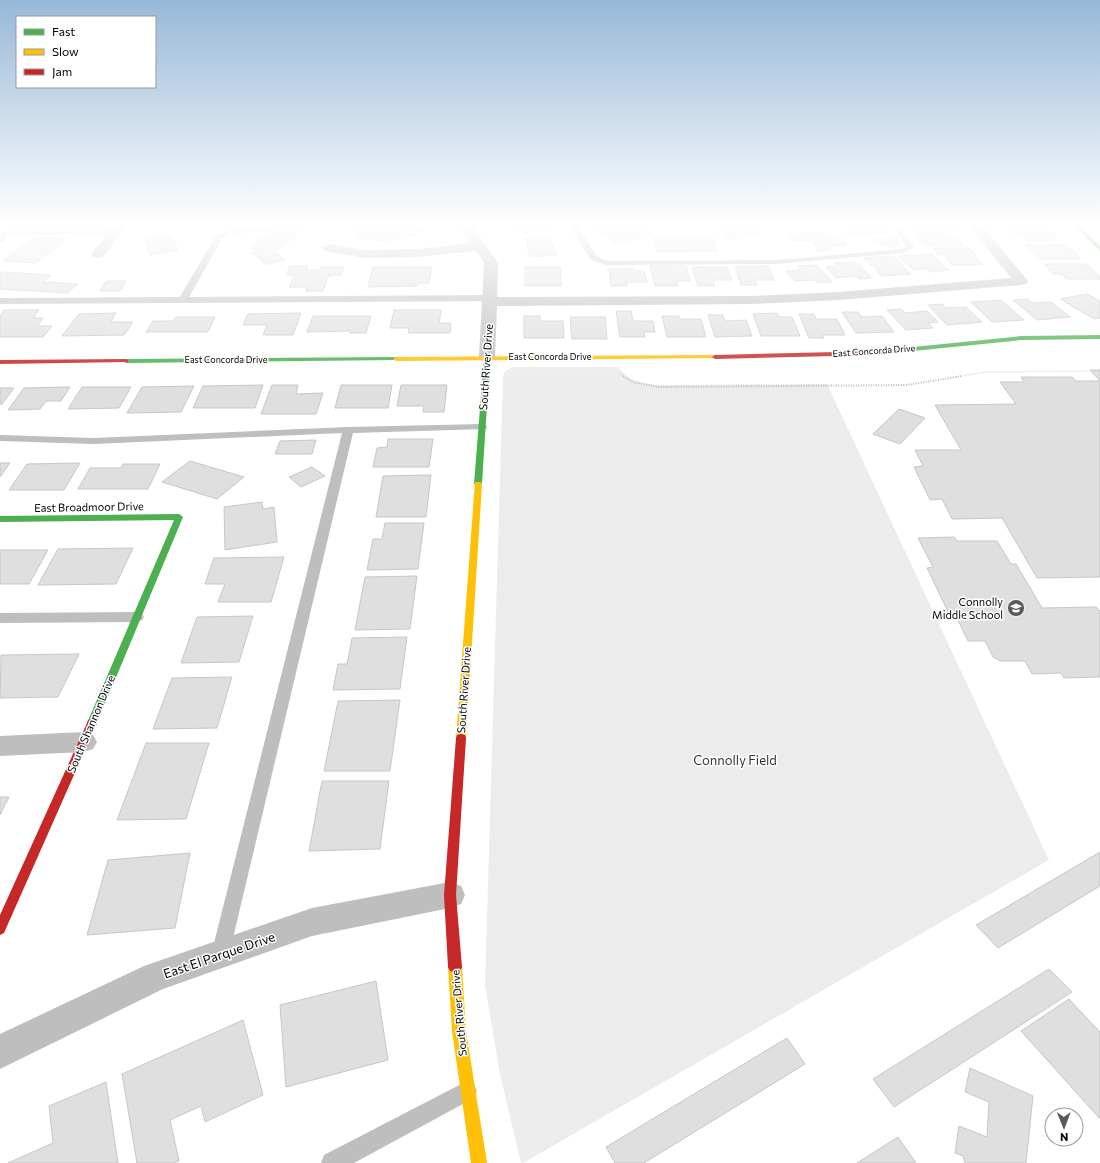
<svg xmlns="http://www.w3.org/2000/svg" width="1100" height="1163" font-family="Commissioner,sans-serif">
	<style>
		.green { fill: #ececec }
		.building { fill: #dfdfdf; stroke: #c7c7c7 }
		.lines { fill: none; stroke-linecap: round; stroke-linejoin: round }
		.path-far1 { stroke: #b9b9b9; stroke-width: 1.5; stroke-dasharray: 0.5 1.5; stroke-linecap: butt }
		.path { stroke: #b9b9b9; stroke-width: 2; stroke-dasharray: 1 1.5; stroke-linecap: butt }
		.lane { fill: #bebebe; fill-rule: evenodd }
		.street { fill: #bebebe; fill-rule: evenodd }
		.fast { fill: #4caf50; fill-rule: evenodd }
		.slow { fill: #ffc107; fill-rule: evenodd }
		.jam { fill: #c62828; fill-rule: evenodd }
		.labels { text-anchor: middle; stroke-width: 3; stroke-linejoin: round; paint-order: stroke }
		.far-street-label { font-size: 9px; fill: #000; stroke: #fff }
		.street-label { font-size: 11px; fill: #000; stroke: #fff }
		.poi-label { font-size: 11px; fill: #000; stroke: #fff; text-anchor: end }
		.near-park-label { font-size: 13px; fill: #333; stroke: #fff }
		.near-street-label { font-size: 13px; fill: #000; stroke: #fff }
	</style>
	<rect width="100%" height="100%" fill="#fff"/>
	<path class="green" d="M512,367H618C630,382 636,381 654,385L827,384L1049,860L523,1163H521L500,1074L485,985L503,376L505,371Z"/>
	<g class="building">
		<path d="M352,224H375L376,227L394,224H420L425,231L413,232L416,236L376,242L373,237L361,239Z"/>
		<path d="M512,224H548L552,228L522,233Z"/>
		<path d="M589,224H624L631,229L639,227L652,235L616,243Z"/>
		<path d="M748,224L761,235L728,239L716,228Z"/>
		<path d="M844,224H883L889,234H850Z"/>
		<path d="M905,224H957L961,229H908Z"/>
		<path d="M1007,228H1047L1057,238H1048L1052,241H1027L1022,236H1015Z"/>
		<path d="M272,231L298,235L275,251L285,260L266,265L252,253L257,249L249,248Z"/>
		<path d="M171,233L178,250L150,255L144,237Z"/>
		<path d="M828,233L829,236H840L846,246H829L831,250L818,251L812,241L793,242L789,234Z"/>
		<path d="M914,233H946L949,236H956L963,245L924,246Z"/>
		<path d="M550,236L557,255L530,257L524,238Z"/>
		<path d="M35,237L67,239L36,263L3,261Z"/>
		<path d="M692,237H713L717,251L657,252L654,238Z"/>
		<path d="M871,238H896L900,244L893,248L873,242Z"/>
		<path d="M1026,245H1067L1081,259H1039Z"/>
		<path d="M933,248H969L983,265H952L944,255H938Z"/>
		<path d="M931,254L949,270L930,272L927,269L914,270L899,256Z"/>
		<path d="M893,256L911,274L882,276L864,258Z"/>
		<path d="M856,262L872,278L859,279L856,276L836,278L826,267L837,266L834,263Z"/>
		<path d="M1044,264H1087L1100,277V279H1066L1062,274H1053Z"/>
		<path d="M817,265L832,282L818,283L815,280L795,281L786,271L800,270L797,266Z"/>
		<path d="M290,266H308L306,270H319L321,267H344L341,275H329L323,291H306L307,287H289L295,275H286Z"/>
		<path d="M650,266H686L690,281H677L678,286H655Z"/>
		<path d="M768,266L774,280H755L757,285H741L735,267Z"/>
		<path d="M373,267H432L429,283H418L417,286L368,287Z"/>
		<path d="M525,267H560L561,286H525Z"/>
		<path d="M692,267H727L732,280H713L715,286H698Z"/>
		<path d="M609,269H634L635,271H644L647,282H627V286H611Z"/>
		<path d="M2,272L51,275L43,282L78,284L67,293L0,289V273Z"/>
		<path d="M106,281H126L120,291H100Z"/>
		<path d="M1087,294L1100,301V318L1094,319L1060,299Z"/>
		<path d="M1027,299L1032,303L1051,302L1070,317L1037,320L1013,300Z"/>
		<path d="M1001,300L1024,320L992,322L971,302Z"/>
		<path d="M942,304L946,308L966,307L982,322L947,325L928,305Z"/>
		<path d="M901,309L905,313L927,311L938,322L928,323L933,328L906,330L887,310Z"/>
		<path d="M4,310H39L33,318H43L37,326H52L43,337H0V315Z"/>
		<path d="M394,310H441L439,323H451L450,333H408L409,328H390Z"/>
		<path d="M616,311H631L633,321H653L655,332H644L645,337H620Z"/>
		<path d="M842,312H858L862,317L882,316L894,332L856,333Z"/>
		<path d="M116,313L111,322H133L124,335L62,336L79,314Z"/>
		<path d="M301,313L293,335H263L267,325H243L248,314Z"/>
		<path d="M777,313L779,317H792L800,336H761L753,314Z"/>
		<path d="M799,314H814L816,319H837L845,335H823L824,338H809Z"/>
		<path d="M708,315H723L725,321L746,320L752,336L715,337Z"/>
		<path d="M313,316H371L366,333H350V331L307,332Z"/>
		<path d="M524,316H540V321H563L564,338H524Z"/>
		<path d="M662,316H679L680,319H701L706,337H667Z"/>
		<path d="M176,317H215L208,332H146L153,321H173Z"/>
		<path d="M570,317H605L607,339H572Z"/>
		<path d="M1090,370H1100V577L1037,578L1002,518L952,519L942,499L930,500L914,467L923,466L915,450H961L935,405L1016,404L1000,382H1024L1021,377H1072L1076,381H1100Z"/>
		<path d="M263,385L255,408H193L203,386Z"/>
		<path d="M272,385H298L296,394L323,393L316,414H261Z"/>
		<path d="M341,385H392L388,408H335Z"/>
		<path d="M401,385H447L444,412H423L424,406H397Z"/>
		<path d="M194,386L181,412L127,413L142,387Z"/>
		<path d="M70,387L61,401H46L40,409L8,410L24,388Z"/>
		<path d="M82,387H131L119,408L68,409Z"/>
		<path d="M0,388H14L2,404H0Z"/>
		<path d="M899,409L925,418L900,444L873,434Z"/>
		<path d="M388,439H433L429,467H373L377,448L387,447Z"/>
		<path d="M316,440L312,454H275L280,441Z"/>
		<path d="M190,461L244,477L217,499L162,482Z"/>
		<path d="M0,463H10L0,477Z"/>
		<path d="M80,463L64,490H9L27,464Z"/>
		<path d="M123,464H160L148,489H78L90,468H121Z"/>
		<path d="M312,467L325,476L301,487L289,477Z"/>
		<path d="M431,475L426,517H376L383,476Z"/>
		<path d="M262,502L263,509L274,507L277,542L225,550L224,507Z"/>
		<path d="M385,523H424L418,569L367,570L373,539H382Z"/>
		<path d="M954,537L957,541H997L1011,564H1016L1042,608L1096,607L1100,611V677L1064,678L1061,673L1032,674L1025,661H1000L993,657L985,641H968L956,616H950L927,568L933,567L918,538Z"/>
		<path d="M133,548L116,584L38,585L58,549Z"/>
		<path d="M0,550H48L29,584H0Z"/>
		<path d="M284,557L271,602H218L225,584H205L214,558Z"/>
		<path d="M417,576L410,629L355,630L365,577Z"/>
		<path d="M253,616L239,662L181,663L197,617Z"/>
		<path d="M407,637L400,689L333,690L338,664H347L352,638Z"/>
		<path d="M79,654L58,697L0,698L1,655Z"/>
		<path d="M232,677L217,728L153,729L172,678Z"/>
		<path d="M400,700L390,771H324L338,701Z"/>
		<path d="M146,743H209L186,819L117,820Z"/>
		<path d="M322,781H389L380,849L309,851Z"/>
		<path d="M0,797H9L0,815Z"/>
		<path d="M1100,852V886L998,948L976,925Z"/>
		<path d="M190,853L175,928L87,935L108,860Z"/>
		<path d="M1049,969L1072,992L894,1107L873,1079Z"/>
		<path d="M376,981L388,1060L286,1087L280,1005Z"/>
		<path d="M1069,999L1100,1032V1119L1021,1031Z"/>
		<path d="M243,1020L263,1095L205,1122L201,1106L170,1120L179,1161L174,1163H137L122,1074Z"/>
		<path d="M787,1038L805,1064L644,1163H615L606,1147Z"/>
		<path d="M970,1068L1033,1096L1026,1163H965L963,1156L955,1153L959,1126L987,1137L989,1102L965,1092Z"/>
		<path d="M106,1082L118,1163H8L53,1143L49,1106Z"/>
		<path d="M898,1137L916,1163H857Z"/>
	</g>
	<g class="lines">
		<g class="path-far1">
			<path d="M621,374L624,377"/>
			<path d="M956,377L986,372L1100,371"/>
		</g>
		<path class="path" d="M623,376L633,382L658,387L907,385L962,376"/>
		<g class="lane">
			<path d="M294,224H330L327,226L232,234L222,239L189,297L491,295L495,298L491,301L0,304V298L180,297L216,235L230,230Z"/>
			<path d="M568,224H576L597,256L607,261L776,260L901,249L906,246L891,224H898L914,247L903,253L776,264L606,265L591,260Z"/>
			<path d="M3,231H115L119,233L115,235H8L3,242H0V235Z"/>
			<path d="M482,424L486,425L487,427L486,429L353,433L229,955L227,961L220,964L213,961L211,955L342,433L94,444L0,441V435L94,438L348,427Z"/>
			<path d="M137,612L142,614L144,617L142,620L137,622L0,623V613Z"/>
			<path d="M467,1081L474,1084L477,1091L474,1098L354,1163H321L324,1155Z"/>
		</g>
		<g class="street">
			<path d="M115,224H128L103,257L98,258L93,257L91,254Z"/>
			<path d="M458,224H471L498,263L497,297L751,296L838,292L1011,278L968,224H981L1028,281L1026,284L1021,285L838,300L751,304L497,306L495,357L493,360L487,362L481,360L479,357L484,263L476,251L417,257L365,258L330,252L325,251L323,248L325,245L330,244L365,250L417,249L470,243Z"/>
			<path d="M84,732L93,735L97,742L93,749L84,752L0,756V736Z"/>
			<path d="M450,882L461,886L465,895L461,904L450,908L312,936L163,989L0,1069V1034L144,966L312,908Z"/>
		</g>
		<g class="fast">
			<path d="M1072,224H1078L1100,246V251Z"/>
			<path d="M1100,335V339L1022,340L913,351L910,349L913,347L1022,336Z"/>
			<path d="M487,355L490,357L482,484L478,486L474,484L484,357Z"/>
			<path d="M396,357L398,358V360L126,363L123,361L126,359Z"/>
			<path d="M179,514L183,517L97,723L96,726L92,727L88,726L87,723L174,520L0,522V516Z"/>
		</g>
		<g class="slow">
			<path d="M715,355L718,357L717,358L396,361L393,359L396,357Z"/>
			<path d="M475,482H481L482,484L466,738L465,741L461,742L457,741L456,738Z"/>
			<path d="M455,961L460,963L462,967L466,1031L487,1163H471L452,1031L448,967L450,963Z"/>
		</g>
		<g class="jam">
			<path d="M913,347L916,349L915,350L877,355L715,359L712,357L715,355L877,351Z"/>
			<path d="M126,359L128,360V362L0,364V360Z"/>
			<path d="M92,719L96,720L97,723L4,933L0,935V915L87,723L88,720Z"/>
			<path d="M461,734L465,735L466,738L456,895L462,967L460,971L455,973L450,971L448,967L444,895L456,738L457,735Z"/>
		</g>
	</g>
	<linearGradient id="sky" x2="0" y2="1"><stop stop-color="#97b8d8"/><stop offset="0.58" stop-color="#fff"/><stop offset="1" stop-color="#fff" stop-opacity="0"/></linearGradient>
	<rect width="1100" height="387" fill="url(#sky)"/>
	<defs>
		<g id="school-disc" transform="scale(0.9)"><circle r="9.5" fill="#595959" stroke="#fff"/><path d="M0-5L7-2L0 1L-7-2ZM-4 1L0 2.5L4 1V4Q0 6-4 4Z" fill="#fff"/></g>
	</defs>
	<g fill-rule="evenodd">
		<use href="#school-disc" x="1016" y="608"/>
	</g>
	<g class="labels">
		<g class="far-street-label">
			<text transform="translate(874 351) rotate(-4)" y="3">East Concorda Drive</text>
			<text x="550" y="360">East Concorda Drive</text>
			<text x="226" y="363">East Concorda Drive</text>
		</g>
		<g class="street-label">
			<text transform="translate(486 367) rotate(-86)" y="4">South River Drive</text>
			<text transform="translate(89 507) rotate(-1)" y="4">East Broadmoor Drive</text>
			<text transform="translate(464 690) rotate(-86)" y="4">South River Drive</text>
			<text transform="translate(91 724) rotate(-67)" y="4">South Shannon Drive</text>
			<text transform="translate(459 1013) rotate(-95)" y="4">South River Drive</text>
		</g>
		<g class="poi-label">
			<text x="1003" y="606">Connolly<tspan x="1003" dy="13">Middle School</tspan></text>
		</g>
		<g class="near-park-label">
			<text x="735" y="765">Connolly Field</text>
		</g>
		<g class="near-street-label">
			<text transform="translate(219 955) rotate(-19)" y="5">East El Parque Drive</text>
		</g>
	</g>
	<rect x="16" y="16" width="140" height="72" fill="#ffffff" stroke="#999999"/>
	<rect x="24" y="29" width="20" height="6" fill="#4caf50" stroke="#999999"/>
	<text x="52" y="36" font-size="12" fill="#000000">Fast</text>
	<rect x="24" y="49" width="20" height="6" fill="#ffc107" stroke="#999999"/>
	<text x="52" y="56" font-size="12" fill="#000000">Slow</text>
	<rect x="24" y="69" width="20" height="6" fill="#c62828" stroke="#999999"/>
	<text x="52" y="76" font-size="12" fill="#000000">Jam</text>
	<g transform="translate(1064 1127) rotate(179)"><circle r="19" fill="#ffffff" stroke="#999999"/>
	<path d="M0-3L7 15L0 10L-7 15Z" fill="#595959"/>
	<text y="-6" font-size="11" font-weight="bold" text-anchor="middle" fill="#000000">N</text>
	</g>
</svg>
